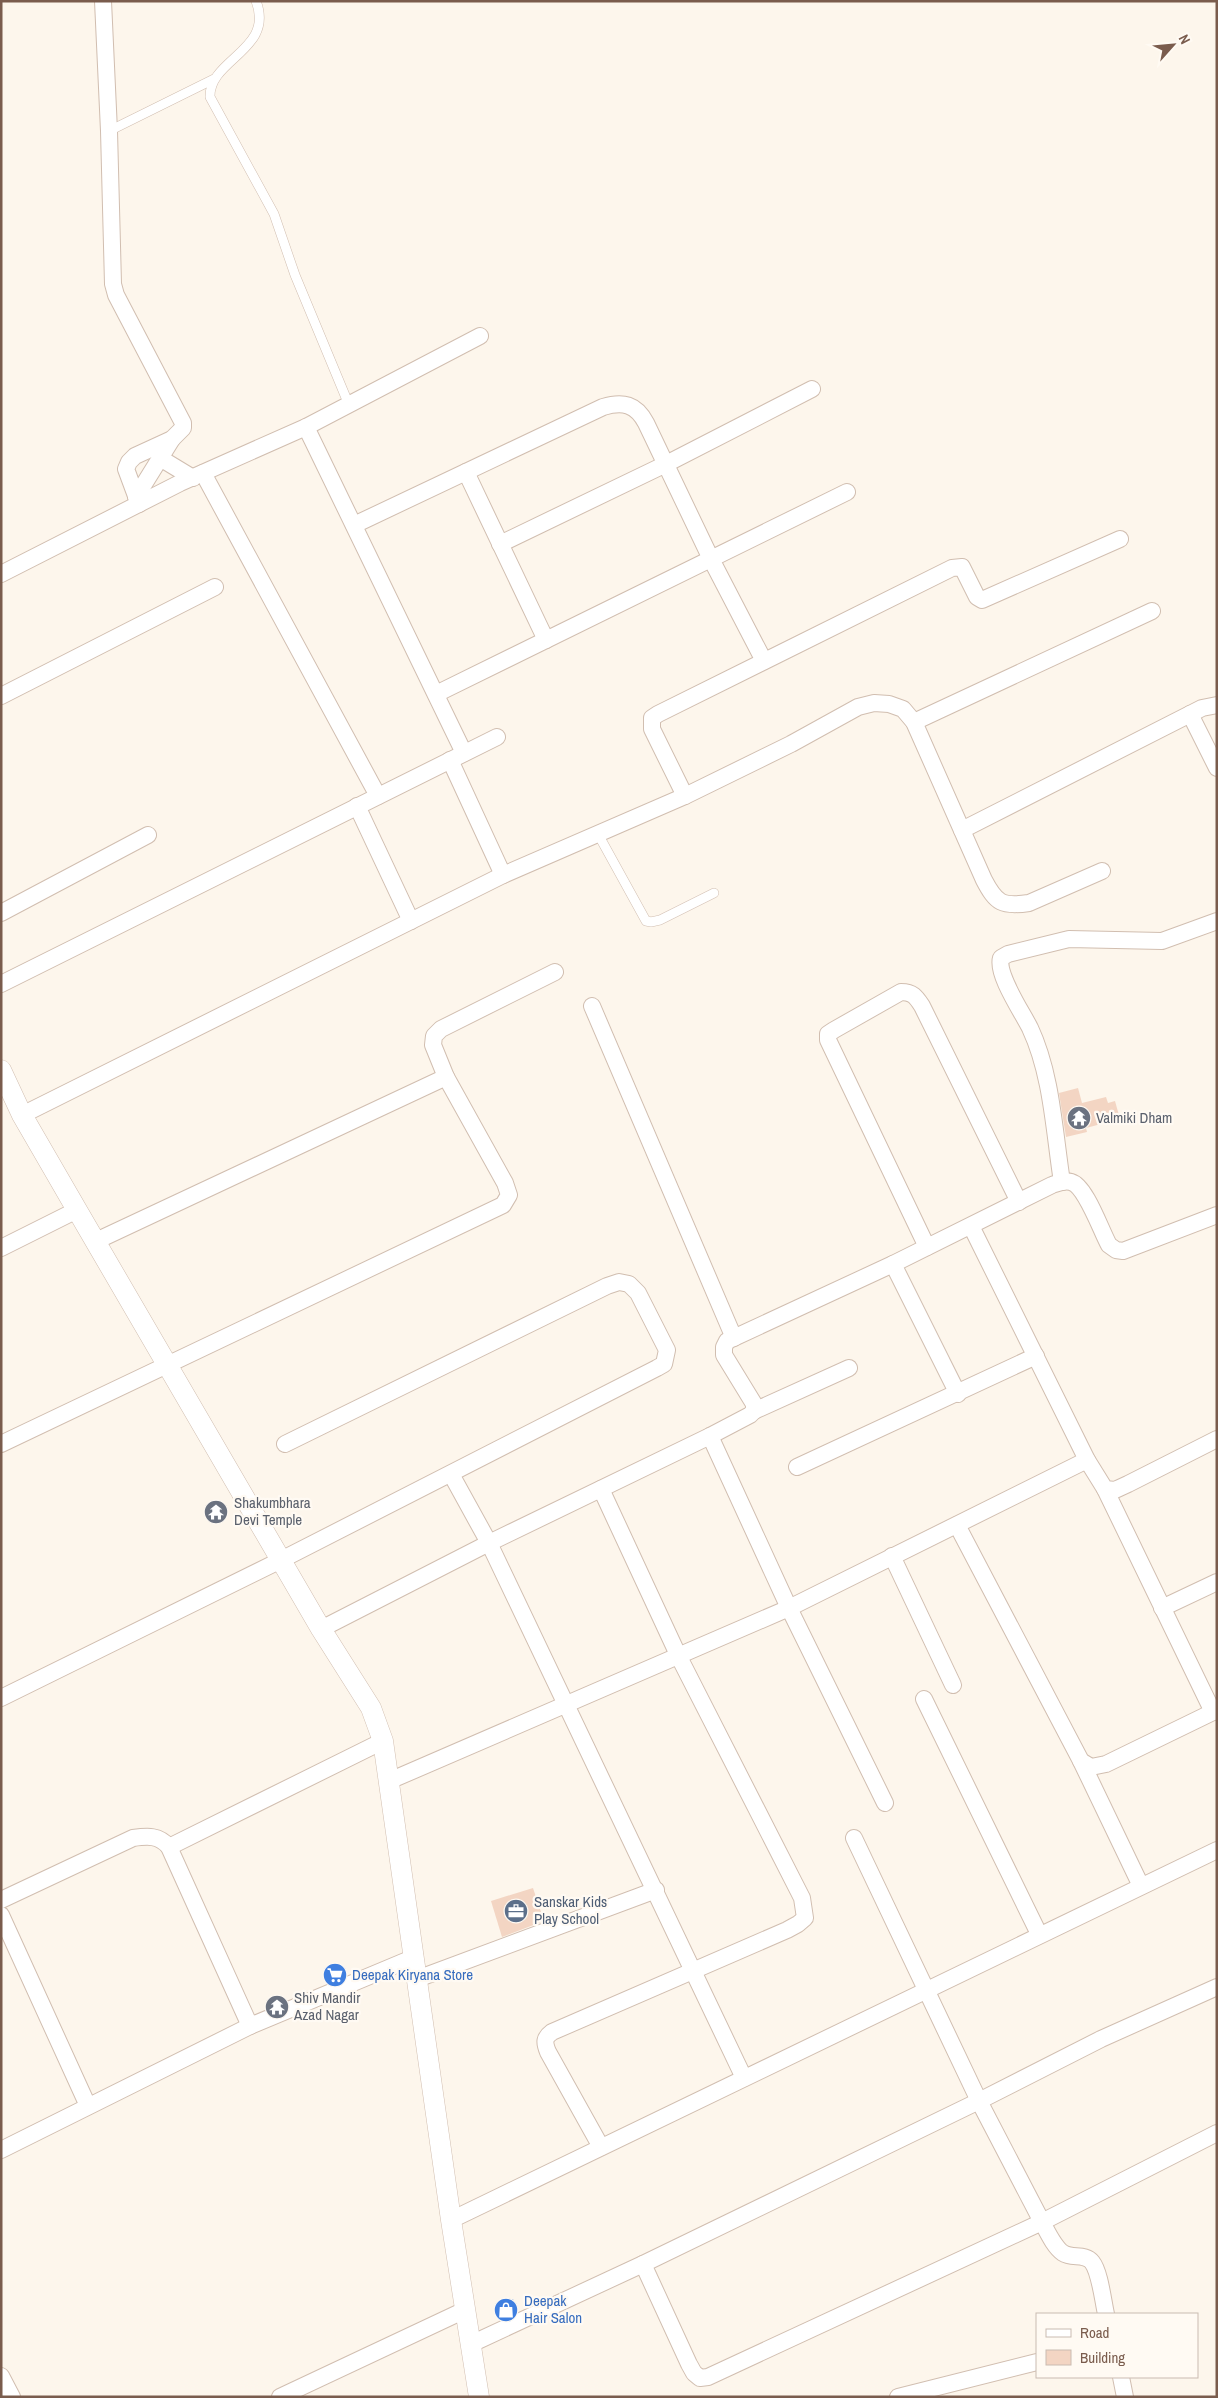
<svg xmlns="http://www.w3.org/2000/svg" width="1218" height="2398" font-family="'Archivo Narrow',sans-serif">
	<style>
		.building { fill: #f3d5c3 }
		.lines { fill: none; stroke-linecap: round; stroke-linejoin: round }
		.service-casing { stroke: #d1beb0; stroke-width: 10 }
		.minor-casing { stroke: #d1beb0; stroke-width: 18 }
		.tertiary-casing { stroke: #d1beb0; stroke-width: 21 }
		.service { stroke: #fff; stroke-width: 9 }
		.minor { stroke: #fff; stroke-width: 16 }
		.tertiary { stroke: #fff; stroke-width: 20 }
		.labels { text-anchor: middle; stroke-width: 4.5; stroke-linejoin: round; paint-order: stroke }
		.worship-label { font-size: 15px; fill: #5b616d; stroke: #fffaf3; text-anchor: start }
		.service-label { font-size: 15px; fill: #4e5e75; stroke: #fffaf3; text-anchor: start }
		.shop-label { font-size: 15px; fill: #366cbe; stroke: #fffaf3; text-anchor: start }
	</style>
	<rect width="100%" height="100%" fill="#fdf6ec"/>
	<g class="building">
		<path d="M1078,1088L1082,1103L1106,1097L1108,1103L1115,1101L1120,1119L1086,1128L1087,1132L1066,1137L1059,1093Z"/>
		<path d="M533,1888L544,1921L502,1937L491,1901Z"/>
	</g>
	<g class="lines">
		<g class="service-casing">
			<g id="service">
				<path d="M256,1C275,50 209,59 210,97L274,214L295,275L349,405"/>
				<path d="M109,131L214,79"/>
				<path d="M598,834L646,921L651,922L660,920L714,893"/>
			</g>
		</g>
		<g class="minor-casing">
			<g id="minor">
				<path d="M103,1L109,131L113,284L116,295L183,423V428L172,439L135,456L129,462L126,469L139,504"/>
				<path d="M306,427L464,753"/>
				<path d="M160,458L193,478"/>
				<path d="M466,472L546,640"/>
				<path d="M203,473L378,796"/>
				<path d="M136,497L172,439"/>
				<path d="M354,525L603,407C623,401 636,404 646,423L711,559L764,661"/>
				<path d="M500,544L666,464L812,389"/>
				<path d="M1,574L180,483L306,427L480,336"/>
				<path d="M436,694L847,492"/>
				<path d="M1,696L215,587"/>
				<path d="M1190,714L1217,768"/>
				<path d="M914,722L1152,611"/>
				<path d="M450,760L503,875"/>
				<path d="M685,796L652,729V718L658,714L952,568L962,567L977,597L982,600L1120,539"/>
				<path d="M357,806L411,921"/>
				<path d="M962,830L1202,708L1217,705"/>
				<path d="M1,913L148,835"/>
				<path d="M1,984L497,737"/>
				<path d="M592,1006L734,1338"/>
				<path d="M22,1115L503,875L685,796L791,744L858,707L874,703L889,704L903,709L914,722L984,880C996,903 1002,907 1029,903L1102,871"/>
				<path d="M1062,1182C1054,1131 1052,1075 1030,1028C1022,1012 996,974 1001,958L1008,954L1069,939L1162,941L1217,921"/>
				<path d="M971,1226L1087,1460L1105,1489L1115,1490L1128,1484L1217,1439"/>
				<path d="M96,1241L446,1077L433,1045L434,1036L441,1029L555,972"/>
				<path d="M927,1247L828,1040V1034L834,1030L901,992C913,992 916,997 922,1006L1019,1202"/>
				<path d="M1,1248L77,1210"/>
				<path d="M893,1264L958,1394"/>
				<path d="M754,1411L849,1368"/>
				<path d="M710,1436L789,1608L1087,1460"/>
				<path d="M1,1444L503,1205L509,1195L505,1183L446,1077"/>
				<path d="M797,1467L1036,1356"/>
				<path d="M451,1474L489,1543L744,2078"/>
				<path d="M1105,1489L1213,1712"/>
				<path d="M957,1525L1081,1761L1091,1767L1106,1764L1217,1710"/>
				<path d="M892,1556L953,1685"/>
				<path d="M1162,1608L1217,1582"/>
				<path d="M321,1629L489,1543L710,1436L750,1415L754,1411V1404L724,1355V1347L727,1341L893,1264L1052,1185C1058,1183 1064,1180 1071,1182C1086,1186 1101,1231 1109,1245L1116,1250L1123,1251L1217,1215"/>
				<path d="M1,1698L281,1560L657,1368L664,1364L667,1350L638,1293L629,1284L619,1282L607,1286L285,1444"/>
				<path d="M924,1699L1039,1934"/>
				<path d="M1081,1761L1141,1886"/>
				<path d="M389,1781L789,1608L885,1803"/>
				<path d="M854,1838L979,2101L1042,2222L1217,2133"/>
				<path d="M169,1847L383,1741"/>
				<path d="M1,1900L133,1838C148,1836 159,1835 169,1847L250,2026"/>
				<path d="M1,1915L88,2106"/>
				<path d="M417,1979L656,1890"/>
				<path d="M601,2147L548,2052C544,2042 544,2038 552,2032L787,1930L798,1924L805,1918L802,1898L679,1657L601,1489"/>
				<path d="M1,2150L250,2026L415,1957"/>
				<path d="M451,2220L1217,1850"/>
				<path d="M643,2264L689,2364L694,2373L700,2378L708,2377L1042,2222C1047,2231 1054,2247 1063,2253C1072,2259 1085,2253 1092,2262C1100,2272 1103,2301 1106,2314"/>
				<path d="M471,2344L643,2264L979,2101L1101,2039L1217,1987"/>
				<path d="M1,2376L12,2397"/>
				<path d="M1121,2377L1125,2397"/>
				<path d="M280,2397L465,2310"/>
				<path d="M898,2397L1037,2362"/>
			</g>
		</g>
		<g class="tertiary-casing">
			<path id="tertiary" d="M1,1070L22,1115L77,1210L321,1629L371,1708L383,1741L451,2220L479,2397"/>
		</g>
		<use href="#service" class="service"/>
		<use href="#minor" class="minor"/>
		<use href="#tertiary" class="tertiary"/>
	</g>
	<defs>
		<g id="temple-disc" transform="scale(1.25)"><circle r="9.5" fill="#6b7280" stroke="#fffaf3"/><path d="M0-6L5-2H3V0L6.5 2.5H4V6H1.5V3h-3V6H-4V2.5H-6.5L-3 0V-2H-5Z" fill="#fff"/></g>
		<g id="office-disc" transform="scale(1.25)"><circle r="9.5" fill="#5c6f8a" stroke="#fffaf3"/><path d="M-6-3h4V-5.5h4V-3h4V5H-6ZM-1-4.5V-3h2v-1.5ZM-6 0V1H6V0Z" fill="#fff"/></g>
		<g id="supermarket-disc" transform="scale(1.25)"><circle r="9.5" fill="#3f7fe0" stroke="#fffaf3"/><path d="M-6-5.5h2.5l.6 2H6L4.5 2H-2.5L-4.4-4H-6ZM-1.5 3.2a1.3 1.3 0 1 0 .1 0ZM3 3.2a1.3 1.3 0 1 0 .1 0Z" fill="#fff"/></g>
		<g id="shop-disc" transform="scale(1.25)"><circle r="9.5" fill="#3f7fe0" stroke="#fffaf3"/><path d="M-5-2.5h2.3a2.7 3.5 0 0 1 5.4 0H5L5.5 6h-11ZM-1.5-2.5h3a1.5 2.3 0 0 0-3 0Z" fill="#fff"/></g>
	</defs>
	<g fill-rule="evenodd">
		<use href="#temple-disc" x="1079" y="1118"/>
		<use href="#temple-disc" x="216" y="1512"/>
		<use href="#office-disc" x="516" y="1911"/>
		<use href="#supermarket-disc" x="335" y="1975"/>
		<use href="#temple-disc" x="277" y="2007"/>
		<use href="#shop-disc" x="506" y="2310"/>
	</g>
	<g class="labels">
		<g class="worship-label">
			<text x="1096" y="1123">Valmiki Dham</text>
			<text x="234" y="1508">Shakumbhara<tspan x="234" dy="17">Devi Temple</tspan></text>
			<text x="294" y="2003">Shiv Mandir<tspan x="294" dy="17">Azad Nagar</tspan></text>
		</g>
		<g class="service-label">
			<text x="534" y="1907">Sanskar Kids<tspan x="534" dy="17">Play School</tspan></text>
		</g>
		<g class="shop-label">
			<text x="352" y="1980">Deepak Kiryana Store</text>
			<text x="524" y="2306">Deepak<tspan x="524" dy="17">Hair Salon</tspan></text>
		</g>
	</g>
	<rect width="1218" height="2398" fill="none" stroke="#7a5c4d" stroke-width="5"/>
	<rect x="1036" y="2313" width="162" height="65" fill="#fffaf3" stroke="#cabbb1"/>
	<rect x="1046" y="2329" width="25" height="8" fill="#ffffff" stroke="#cabbb1"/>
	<text x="1080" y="2338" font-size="15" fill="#7a5c4d">Road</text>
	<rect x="1046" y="2350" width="25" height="15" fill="#f3d5c3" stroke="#cabbb1"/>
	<text x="1080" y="2363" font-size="15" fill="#7a5c4d">Building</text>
	<g transform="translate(1173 45) rotate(63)" stroke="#fffaf3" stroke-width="4" paint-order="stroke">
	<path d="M0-4L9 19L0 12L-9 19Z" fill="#7a5c4d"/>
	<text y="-8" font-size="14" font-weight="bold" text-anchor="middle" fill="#7a5c4d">N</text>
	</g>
</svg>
